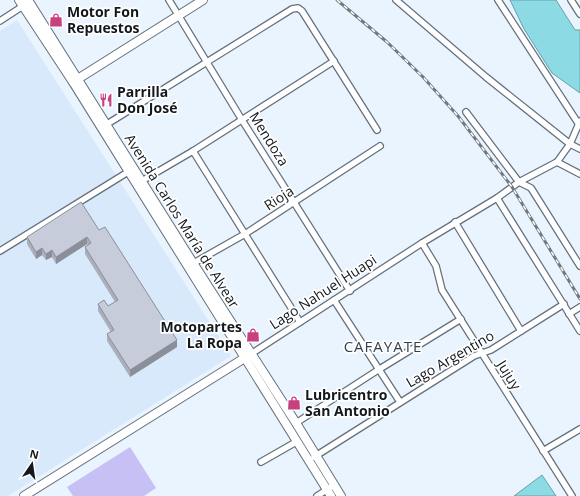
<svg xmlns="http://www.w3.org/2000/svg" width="580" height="496" font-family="'Open Sans',sans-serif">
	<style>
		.built { fill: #d7e9fb }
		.green { fill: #c7c0f5 }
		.water { fill: #8cdbe4; stroke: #68a0a8 }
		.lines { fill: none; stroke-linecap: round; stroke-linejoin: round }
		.street-casing { stroke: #65707b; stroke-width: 8 }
		.secondary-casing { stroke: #65707b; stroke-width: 10 }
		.primary-casing { stroke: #65707b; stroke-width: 10 }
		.street { stroke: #fff; stroke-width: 5.5 }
		.secondary { stroke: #fff; stroke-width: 8 }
		.primary { stroke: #fff; stroke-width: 8 }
		.rail-casing { stroke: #71787e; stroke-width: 3 }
		.rail { stroke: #fff; stroke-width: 1.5; stroke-dasharray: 4.5; stroke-linecap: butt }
		.wall { fill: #aaafbb }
		.shaded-wall { fill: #8b8f99 }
		.building { fill: #c6ccda; stroke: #8b8f99 }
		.labels { text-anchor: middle; stroke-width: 3.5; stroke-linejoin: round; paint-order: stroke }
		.poi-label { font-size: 14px; font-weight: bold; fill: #13181c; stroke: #fff; text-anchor: start }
		.street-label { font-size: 14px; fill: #13181c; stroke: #fff }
		.neighbourhood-label { font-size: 15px; letter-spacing: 1px; fill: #37414b; stroke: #fff }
	</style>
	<rect width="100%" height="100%" fill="#eaf4fe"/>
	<path class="built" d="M17,20L231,356L8,496H0V31Z"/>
	<path class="green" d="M130,447L156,488L144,496H73L67,487Z"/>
	<g class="water">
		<path d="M510,0H556L575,30H580V93L552,73L524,29Z"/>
		<path d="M542,475L556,496H514Z"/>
	</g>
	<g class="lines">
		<g class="street-casing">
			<g id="street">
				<path d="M169,0L242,120L350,291"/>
				<path d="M396,0L486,77L570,144L580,149"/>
				<path d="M498,0L578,123"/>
				<path d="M571,0L580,14"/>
				<path d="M0,21L23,6L24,4"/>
				<path d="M466,112L519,182L531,188L580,266"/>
				<path d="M104,126L292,9L298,8L302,11L377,130"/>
				<path d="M193,151L300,322"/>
				<path d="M557,162L580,174"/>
				<path d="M140,182L193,151L334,61"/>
				<path d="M497,198L580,331"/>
				<path d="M455,222L521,331"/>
				<path d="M422,243L436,266L442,290L572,496"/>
				<path d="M0,251L128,172"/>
				<path d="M192,264L245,234L380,146"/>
				<path d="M334,300L400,402"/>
				<path d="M569,314L580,307"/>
				<path d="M251,354L422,243L497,198L519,182L557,162L570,144L580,121"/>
				<path d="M296,423L378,370L461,319"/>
				<path d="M543,451L580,429"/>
				<path d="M314,457L474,356L491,350L564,304"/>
				<path d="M261,462L296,442"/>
				<path d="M317,496L334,485"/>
			</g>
		</g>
		<g class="secondary-casing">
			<g id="secondary">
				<path d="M73,82L203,0"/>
				<path d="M24,496L251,354"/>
			</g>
		</g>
		<g class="primary-casing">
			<g id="primary">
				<path d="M19,0L73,82L331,496"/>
				<path d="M28,0L193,263L296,423L341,496"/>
			</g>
		</g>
		<use href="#street" class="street"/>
		<use href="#secondary" class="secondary"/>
		<use href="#primary" class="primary"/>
		<g class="rail-casing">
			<path id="rail" d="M337,0L387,42L423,77L458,116L512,187L580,299"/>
		</g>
		<use href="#rail" class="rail"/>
	</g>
	<path class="wall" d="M99,230L177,347L130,377L107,341V334L111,332L98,311V304L108,306L115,302L85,254V247L88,245L87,244L56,264L52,257L46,260L42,255L36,259L27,244V237Z"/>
	<g class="shaded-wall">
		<path d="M87,237V244L56,264V257Z"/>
		<path d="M42,248V255L36,259V252Z"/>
		<path d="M52,250V257L46,260V254Z"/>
		<path d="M177,340V347L130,377V370Z"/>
	</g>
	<path class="building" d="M81,202L99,230L105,227L177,340L130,370L107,334L114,330L98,304L104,300L108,306L118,300L85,247L91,243L87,237L56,257L52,250L46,254L42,248L36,252L27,237Z"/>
	<defs>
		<g id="shop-bare" transform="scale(1.08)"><path d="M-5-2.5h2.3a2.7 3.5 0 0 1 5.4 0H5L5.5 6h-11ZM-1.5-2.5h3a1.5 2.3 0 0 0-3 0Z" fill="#c7407f" stroke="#fff" stroke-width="2.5" paint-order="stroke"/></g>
		<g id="restaurant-bare" transform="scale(1.08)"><path d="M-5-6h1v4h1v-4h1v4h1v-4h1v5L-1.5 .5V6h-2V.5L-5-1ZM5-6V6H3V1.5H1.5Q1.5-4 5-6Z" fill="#c7407f" stroke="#fff" stroke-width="2.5" paint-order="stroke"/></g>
	</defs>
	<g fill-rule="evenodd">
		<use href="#shop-bare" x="56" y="20"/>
		<use href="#restaurant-bare" x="106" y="100"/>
		<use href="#shop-bare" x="253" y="335"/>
		<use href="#shop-bare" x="294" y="403"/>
	</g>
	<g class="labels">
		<g class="poi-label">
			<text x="67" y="17">Motor Fon<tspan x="67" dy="16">Repuestos</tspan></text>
			<text x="117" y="97">Parrilla<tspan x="117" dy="16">Don José</tspan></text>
			<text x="242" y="332" text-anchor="end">Motopartes<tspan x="242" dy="16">La Ropa</tspan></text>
			<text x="305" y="400">Lubricentro<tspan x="305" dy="16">San Antonio</tspan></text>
		</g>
		<g class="street-label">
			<text transform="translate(269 139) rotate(58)" y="5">Mendoza</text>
			<text transform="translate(279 198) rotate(-33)" y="5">Rioja</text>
			<text transform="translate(182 221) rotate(58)" y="5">Avenida Carlos María de Alvear</text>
			<text transform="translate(323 292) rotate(-33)" y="5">Lago Nahuel Huapi</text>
			<text transform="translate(450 359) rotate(-30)" y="5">Lago Argentino</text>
			<text transform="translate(509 375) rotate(58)" y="5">Jujuy</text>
		</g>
		<g class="neighbourhood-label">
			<text x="383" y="352">CAFAYATE</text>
		</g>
	</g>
	<g transform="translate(32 464) rotate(13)" stroke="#ffffff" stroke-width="3" paint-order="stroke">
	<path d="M0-3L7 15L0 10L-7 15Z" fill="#13181c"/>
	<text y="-6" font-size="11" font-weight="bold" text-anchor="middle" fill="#13181c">N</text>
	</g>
</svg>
